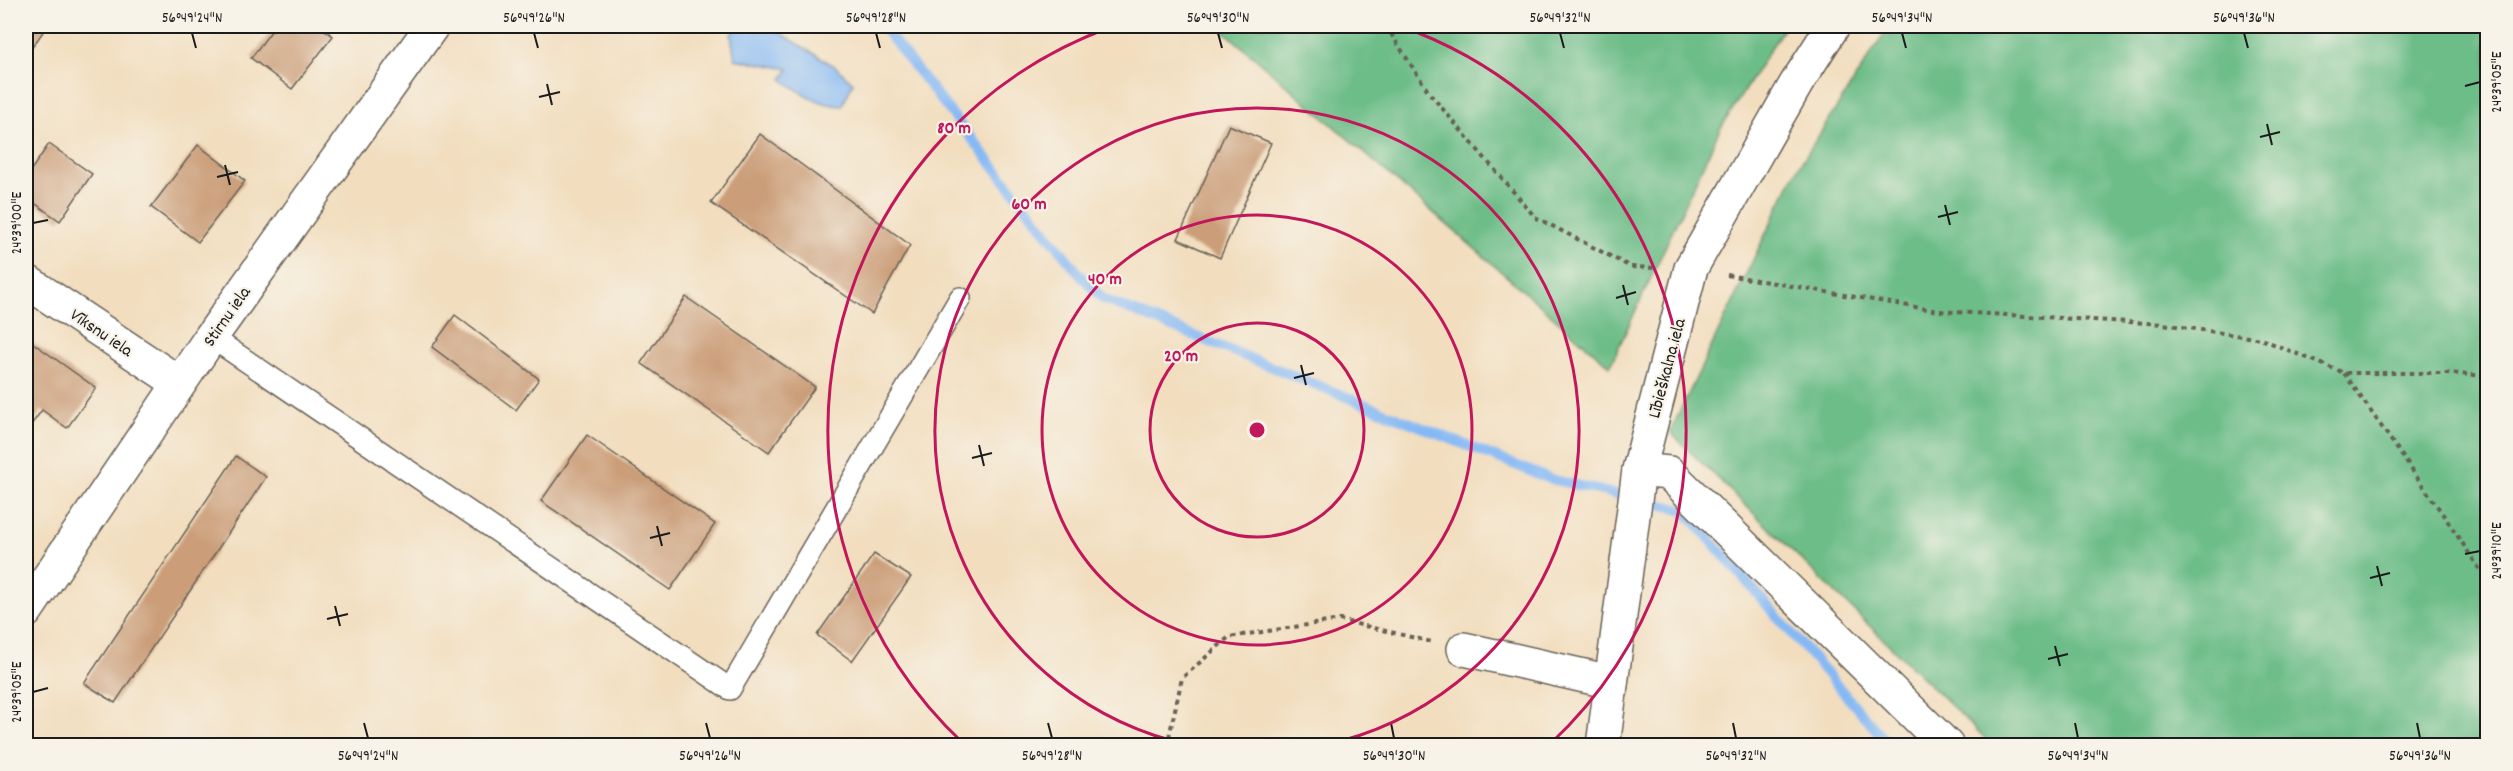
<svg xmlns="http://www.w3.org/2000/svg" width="2513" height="771" font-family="Dekko,sans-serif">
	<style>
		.forest { fill: #6dbd88; stroke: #446c52; stroke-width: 1.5 }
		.water { fill: #86b9f4; stroke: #516a88; stroke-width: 1.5 }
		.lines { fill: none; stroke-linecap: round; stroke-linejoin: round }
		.stream { stroke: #86b9f4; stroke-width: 10 }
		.building { fill: #cb9e79 }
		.lane-casing { stroke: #676055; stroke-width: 24 }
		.street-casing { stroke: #676055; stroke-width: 36 }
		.path { stroke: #676055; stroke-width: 4; stroke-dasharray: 4.5 4.5; stroke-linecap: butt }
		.lane { stroke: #fff; stroke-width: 21 }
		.street { stroke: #fff; stroke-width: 33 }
		.ticks { fill: none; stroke: #1c1c1c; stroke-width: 2 }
		.ring { fill: none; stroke: #c2185b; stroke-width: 3 }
		.labels { text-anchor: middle; stroke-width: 4.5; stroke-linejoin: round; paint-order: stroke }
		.street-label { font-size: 18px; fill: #1c1c1c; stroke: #f7f3e8 }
		.centre { fill: #c2185b; stroke: #f7f3e8; stroke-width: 3 }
		.ring-label { font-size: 18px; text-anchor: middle; font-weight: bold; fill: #c2185b; stroke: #f7f3e8; stroke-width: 4.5; stroke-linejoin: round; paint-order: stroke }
		.neatline { fill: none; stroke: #1c1c1c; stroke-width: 2 }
		.ticks-label { font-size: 15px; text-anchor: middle; fill: #1c1c1c }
	</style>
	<rect width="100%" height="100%" fill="#f7f3e8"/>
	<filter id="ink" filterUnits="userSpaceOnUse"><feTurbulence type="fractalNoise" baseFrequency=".0167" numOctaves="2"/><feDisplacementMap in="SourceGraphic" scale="12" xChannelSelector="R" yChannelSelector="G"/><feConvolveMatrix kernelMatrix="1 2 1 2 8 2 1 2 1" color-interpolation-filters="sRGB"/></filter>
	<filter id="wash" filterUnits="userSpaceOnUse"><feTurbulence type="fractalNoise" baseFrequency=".008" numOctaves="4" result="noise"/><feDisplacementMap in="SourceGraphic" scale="24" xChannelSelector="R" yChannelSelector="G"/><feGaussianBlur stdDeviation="1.35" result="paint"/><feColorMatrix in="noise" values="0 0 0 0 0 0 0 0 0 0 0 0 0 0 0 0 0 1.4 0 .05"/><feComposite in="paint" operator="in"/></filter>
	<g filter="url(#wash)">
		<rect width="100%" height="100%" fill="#f2debf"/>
		<g class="forest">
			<path d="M1218,26H1785L1720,129L1610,366Z"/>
			<path d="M1889,26H2487V745H1992L1670,432L1796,171Z"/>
		</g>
		<path class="water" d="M738,26H769L836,67L853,83L842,106C819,105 800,93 782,79L789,69L735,59L731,35Z"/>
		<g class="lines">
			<path class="stream" d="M882,26L1081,276L1103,299L1550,479L1684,510L1890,746"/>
		</g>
		<g id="blocks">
			<g class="building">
				<path d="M26,26H47L26,56Z"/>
				<path d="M275,26H319L333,36L292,89L251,58Z"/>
				<path d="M1229,125L1271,143L1220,258L1178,239Z"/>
				<path d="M760,134L910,245L872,314L711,203Z"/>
				<path d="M49,144L92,174L60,221L26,197V177Z"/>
				<path d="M198,145L245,181L198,242L151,207Z"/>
				<path d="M686,297L815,387L769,452L641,363Z"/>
				<path d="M455,315L539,379L516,410L432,347Z"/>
				<path d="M26,338L96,388L67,428L42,410L31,425L26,421Z"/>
				<path d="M587,435L715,524L670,590L541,501Z"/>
				<path d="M236,456L266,477L115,703L84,683Z"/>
				<path d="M874,554L911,577L852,661L817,635Z"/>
			</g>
		</g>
	</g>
	<g filter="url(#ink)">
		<use href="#blocks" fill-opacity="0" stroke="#676055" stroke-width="1.5"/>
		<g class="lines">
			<g class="lane-casing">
				<path id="lane" d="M211,337L730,689L960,298"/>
			</g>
			<g class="street-casing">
				<g id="street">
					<path d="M26,281L179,383"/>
					<path d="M1639,470L1669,473L1947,746"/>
					<path d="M26,611L211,337L432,26"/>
					<path d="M1464,649L1611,682"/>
					<path d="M1603,746L1639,470L1691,268L1796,84L1833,26"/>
				</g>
			</g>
			<g class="path">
				<path d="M1386,26L1430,94L1535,217L1631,267L1657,268"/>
				<path d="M1727,275L1938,311L2163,324L2261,339L2344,373H2447L2488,376"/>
				<path d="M2344,373L2449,523L2488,582"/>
				<path d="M1167,746L1182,678L1229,637L1340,620L1432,642"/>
			</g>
			<use href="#lane" class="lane"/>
			<use href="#street" class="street"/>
		</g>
	</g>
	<path class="ticks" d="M192,33L196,48M534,33L538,48M876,33L880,48M1218,33L1222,48M1560,33L1564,48M1902,33L1906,48M2244,33L2248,48M547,84L552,105M2465,86L2480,82M539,97L560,92M2267,124L2272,145M2260,137L2280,132M225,165L230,185M217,177L238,172M1945,205L1950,225M1938,217L1958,212M33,223L48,220M1623,285L1628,305M1616,298L1636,292M1301,365L1306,385M1294,378L1314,373M979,445L984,466M972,458L992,453M657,526L662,546M650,538L670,533M2465,554L2480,551M2377,566L2382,586M2370,578L2390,573M335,606L340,626M327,619L348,614M2055,646L2060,666M2048,659L2068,654M33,692L48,688M364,723L368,738M706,723L710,738M1048,723L1052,738M1391,723L1394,738M1733,723L1736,738M2075,723L2078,738M2417,723L2420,738"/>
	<g class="ring">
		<circle cx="1257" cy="430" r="107"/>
		<circle cx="1257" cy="430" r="215"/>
		<path d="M1190 745A322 322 0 1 1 1324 745"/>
		<path d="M964 744A429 429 0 0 1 1114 26M1400 26A429 429 0 0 1 1550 744"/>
	</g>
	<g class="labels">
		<g class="street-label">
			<text transform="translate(226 316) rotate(-55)" y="6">Stirnu iela</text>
			<text transform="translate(102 332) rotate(34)" y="6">Vīksnu iela</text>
			<text transform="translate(1666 368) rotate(-75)" y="6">Lībieškalna iela</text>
		</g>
	</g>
	<circle cx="1257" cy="430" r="9" class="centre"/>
	<g class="ring-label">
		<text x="954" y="133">80 m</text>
		<text x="1029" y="209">60 m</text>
		<text x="1105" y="284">40 m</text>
		<text x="1181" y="361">20 m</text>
	</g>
	<rect width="2513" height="771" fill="none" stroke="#f7f3e8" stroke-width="66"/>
	<rect x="33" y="33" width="2447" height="705" class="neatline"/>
	<g class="ticks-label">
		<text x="192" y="22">56°49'24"N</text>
		<text x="534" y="22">56°49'26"N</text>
		<text x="876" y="22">56°49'28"N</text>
		<text x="1218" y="22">56°49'30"N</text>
		<text x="1560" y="22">56°49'32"N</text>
		<text x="1902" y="22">56°49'34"N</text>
		<text x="2244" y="22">56°49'36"N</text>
		<text transform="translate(2496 82) rotate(-90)" y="5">24°39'05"E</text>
		<text transform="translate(16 223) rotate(-90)" y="5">24°39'00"E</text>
		<text transform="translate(2496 551) rotate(-90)" y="5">24°39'10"E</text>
		<text transform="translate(16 692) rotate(-90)" y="5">24°39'05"E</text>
		<text x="368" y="760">56°49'24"N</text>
		<text x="710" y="760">56°49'26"N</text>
		<text x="1052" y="760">56°49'28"N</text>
		<text x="1394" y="760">56°49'30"N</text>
		<text x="1736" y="760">56°49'32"N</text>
		<text x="2078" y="760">56°49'34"N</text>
		<text x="2420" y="760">56°49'36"N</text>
	</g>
</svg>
